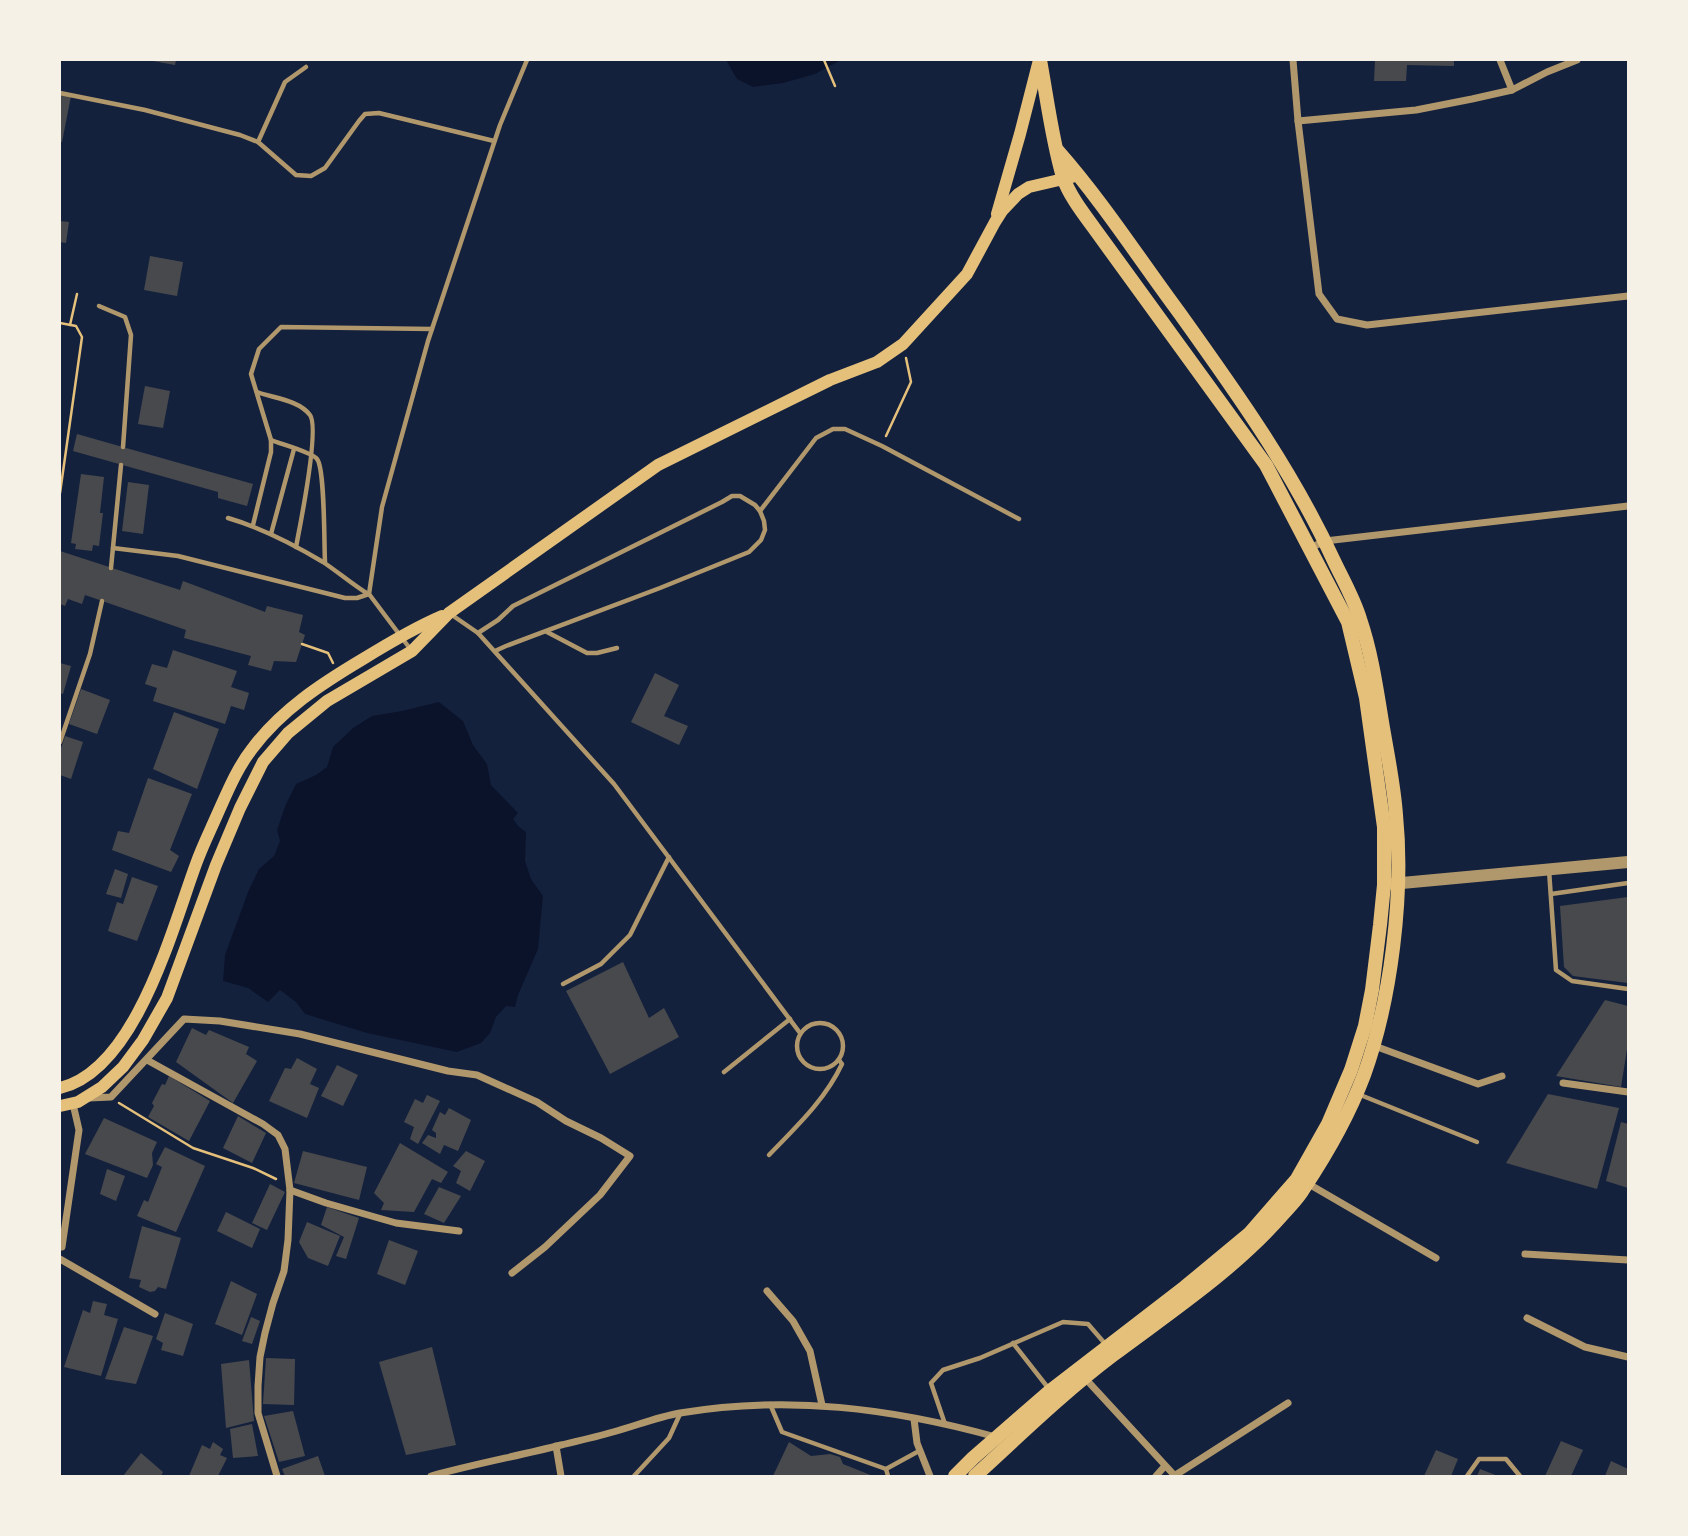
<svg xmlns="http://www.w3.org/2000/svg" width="1688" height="1536" font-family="'Nunito Sans',sans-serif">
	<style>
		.water { fill: #0b132b }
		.building { fill: #48494c }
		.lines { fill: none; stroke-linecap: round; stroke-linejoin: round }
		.path { stroke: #e5c07b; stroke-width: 2.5 }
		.service { stroke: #b1986c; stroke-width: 4.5 }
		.minor { stroke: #b1986c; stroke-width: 7 }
		.tertiary { stroke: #b1986c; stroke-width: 12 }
		.secondary { stroke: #e5c07b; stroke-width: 12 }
		.primary { stroke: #e5c07b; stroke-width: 14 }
	</style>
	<rect width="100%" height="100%" fill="#14213d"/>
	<g class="water">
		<path d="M726,60H841L815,74L783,83L753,87L737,79Z"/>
		<path d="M439,702L463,721L473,745L487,764L491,785L518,813L513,819L518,826L526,832L525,861L531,879L543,896L538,949L518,995L515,1007L506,1006L496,1017L490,1033L481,1043L457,1052L367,1033L305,1014L296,1002L280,990L268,1002L248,988L223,981L225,955L248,892L259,869L274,856L280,841L277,830L286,804L296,784L316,775L327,767L333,747L353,728L372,716L402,711Z"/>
	</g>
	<g class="building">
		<path d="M154,60H176L175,65L153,61Z"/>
		<path d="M1375,60H1454V66L1407,65L1406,81H1374Z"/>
		<path d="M60,94L71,96L62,142H60Z"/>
		<path d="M60,221L69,222L66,243L60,242Z"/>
		<path d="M150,256L183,262L177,296L144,290Z"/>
		<path d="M145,386L170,391L163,428L138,424Z"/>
		<path d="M77,434L253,484L247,506L218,498V492L73,451Z"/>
		<path d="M81,474L104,477L100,513H103L99,546L93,545L92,551L75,549L76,544L71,543Z"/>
		<path d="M128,482L149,485L143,534L122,531Z"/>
		<path d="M60,551L180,590L183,581L265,612L267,606L303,615L299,632L305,635L296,662L274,661L271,671L248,665L251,656L184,638L186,630L85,595L82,604L68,599L65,606L60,604Z"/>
		<path d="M173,650L237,671L231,687L249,693L244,710L231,706L225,724L153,701L157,688L145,684L152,664L167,668Z"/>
		<path d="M60,663L71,666L63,694L60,693Z"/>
		<path d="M655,673L679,685L664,716L688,726L679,745L631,722Z"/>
		<path d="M81,689L110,700L97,734L69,724Z"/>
		<path d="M174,712L219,729L197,789L153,769Z"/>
		<path d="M65,736L83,742L71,779L60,775V751Z"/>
		<path d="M148,778L192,794L170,850L179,856L171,872L112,850L118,831L129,833Z"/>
		<path d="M115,869L128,874L121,898L106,894Z"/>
		<path d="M132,877L158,886L137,941L108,931L117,902L123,904Z"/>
		<path d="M1628,897V983L1573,976L1564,967L1560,906Z"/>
		<path d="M623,962L649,1018L664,1008L679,1037L610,1074L566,991Z"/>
		<path d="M1605,1000L1628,1006V1043L1621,1087L1556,1076Z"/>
		<path d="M192,1028L206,1035L209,1030L249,1047L246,1054L257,1061L233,1103L176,1062Z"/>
		<path d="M297,1058L317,1069L310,1084L319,1088L307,1118L269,1101L285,1068L291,1069Z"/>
		<path d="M337,1065L358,1075L343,1106L321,1096Z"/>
		<path d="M169,1076L210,1101L189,1141L148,1117L154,1106L152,1103L162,1084L165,1085Z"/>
		<path d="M1548,1094L1619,1108L1597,1189L1506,1163Z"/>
		<path d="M427,1095L440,1101L418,1144L410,1139L414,1127L404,1122L415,1099L423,1103Z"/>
		<path d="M449,1108L471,1120L458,1151L444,1145L440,1154L422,1143L428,1135L436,1138V1133L432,1130L440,1112L445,1115Z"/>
		<path d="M238,1116L266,1133L252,1163L223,1148Z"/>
		<path d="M104,1118L157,1142L152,1153L153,1165L147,1178L85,1154Z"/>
		<path d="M1621,1122L1628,1124V1188L1606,1181Z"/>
		<path d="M400,1143L448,1172L441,1183L432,1179L414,1212L381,1210L384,1203L374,1193Z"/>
		<path d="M165,1147L205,1166L176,1232L137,1216L144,1200L148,1202L162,1167L156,1164Z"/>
		<path d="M303,1151L367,1167L359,1200L294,1183Z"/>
		<path d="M466,1151L485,1161L470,1191L456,1183L461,1171L453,1166Z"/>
		<path d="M107,1169L125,1176L116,1201L100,1194Z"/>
		<path d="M270,1184L285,1192L267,1230L252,1223Z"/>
		<path d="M439,1187L461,1196L444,1223L424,1214Z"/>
		<path d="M327,1207L359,1218L346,1259L336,1256L344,1237L321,1225Z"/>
		<path d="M226,1212L260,1229L252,1248L217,1231Z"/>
		<path d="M307,1222L340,1236L328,1266L308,1258L299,1242Z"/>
		<path d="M142,1226L181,1238L166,1289L158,1287L155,1291L150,1292L139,1287L141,1280L129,1278Z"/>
		<path d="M389,1240L418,1251L405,1285L377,1274Z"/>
		<path d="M231,1281L257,1294L242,1335L215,1324Z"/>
		<path d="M93,1301L107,1304L104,1315L118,1319L101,1376L64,1367L83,1310L90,1313Z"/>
		<path d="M165,1313L193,1324L183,1356L161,1350L163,1343L156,1339Z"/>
		<path d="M251,1317L260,1321L252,1344L242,1341Z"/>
		<path d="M124,1327L153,1336L136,1384L105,1379Z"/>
		<path d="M432,1347L456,1445L406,1455L379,1362Z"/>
		<path d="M266,1358L295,1359L294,1405L263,1404Z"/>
		<path d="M249,1360L254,1421L226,1428L221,1364Z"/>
		<path d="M293,1411L305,1456L279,1462L264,1416Z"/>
		<path d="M252,1424L258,1456L233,1458L230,1429Z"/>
		<path d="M1561,1441L1583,1450L1571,1476H1545Z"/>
		<path d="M213,1442L223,1449L220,1455L227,1458L218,1476H189L202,1445L210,1449Z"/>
		<path d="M789,1442L811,1456L830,1454L840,1457L843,1464L873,1476H773Z"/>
		<path d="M1436,1450L1458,1459L1451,1476H1424Z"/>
		<path d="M141,1453L163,1472L161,1476H123Z"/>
		<path d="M318,1456L325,1476H285L282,1469Z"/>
		<path d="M1611,1461L1628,1469V1476H1605Z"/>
		<path d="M1480,1469L1498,1476H1477Z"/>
	</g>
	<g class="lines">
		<g class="path">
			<path d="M824,60L835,86"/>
			<path d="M60,323L76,326L82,337L60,493"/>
			<path d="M70,325L77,294"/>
			<path d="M886,436L911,382L906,358"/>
			<path d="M302,644L328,653L333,663"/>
			<path d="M119,1103L193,1148L253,1168L276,1179"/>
		</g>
		<g class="service">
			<path d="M60,93L145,110L240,135L258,142L296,175L311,176L325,168L359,121L365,114L379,113L494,141"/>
			<path d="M258,142L285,82L306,67"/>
			<path d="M99,306L125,317L131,335L123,447"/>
			<path d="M257,392C273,398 299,400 310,415C320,428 300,526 296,547"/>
			<path d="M271,440C280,444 312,452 317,459C325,468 324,545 325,562"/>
			<path d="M760,511L816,438L833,429H845L882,446L1019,519"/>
			<path d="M228,518C262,528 293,544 323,562C338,572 352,584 368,594"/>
			<path d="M253,525L271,452V440L251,374L259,349L281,327L432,329"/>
			<path d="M271,534L294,449"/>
			<path d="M113,548L178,556L345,598H357L369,594"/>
			<path d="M111,568L121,465"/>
			<path d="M449,613L478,633L614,784L800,1033"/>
			<path d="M547,632L587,653H597L617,648"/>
			<path d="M478,633L498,620L513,606L722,502L732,496H740L755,505L760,511L764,521L765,530L761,540L749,552L660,588L506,646L495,651"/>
			<path d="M411,650L369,594L382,507L428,341L500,125L527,60"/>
			<path d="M60,742L90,654L102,601"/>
			<path d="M1549,870L1556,970L1572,981L1628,989"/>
			<path d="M1551,894L1628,883"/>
			<path d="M563,984L601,964L630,935L669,857"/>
			<circle cx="820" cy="1046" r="23"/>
			<path d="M724,1072L790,1019"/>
			<path d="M1358,1094L1477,1142"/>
			<path d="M769,1155C796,1127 825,1100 842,1064L839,1060"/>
			<path d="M1013,1343L1049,1389"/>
			<path d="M770,1404L782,1432L886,1469L888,1476"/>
			<path d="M945,1424L931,1383L943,1370L980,1358L1063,1322L1088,1324L1107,1346"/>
			<path d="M886,1469L919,1451"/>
			<path d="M634,1476L669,1438L680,1414"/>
			<path d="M1467,1476L1479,1459H1506L1520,1476"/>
		</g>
		<g class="minor">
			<path d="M1293,60L1298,121L1319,294L1337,319L1367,325L1628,296"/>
			<path d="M1500,60L1512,90"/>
			<path d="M1298,121L1416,110L1472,99L1512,90L1547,72L1577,60"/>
			<path d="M1310,548L1325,541L1628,506"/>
			<path d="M1372,1045L1478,1084L1502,1076"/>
			<path d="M147,1060L263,1124L278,1135L285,1149L290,1190L288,1240L284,1271L273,1303L265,1333L260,1357L258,1386V1413L277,1476"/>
			<path d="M1563,1083L1628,1092"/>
			<path d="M89,1098L111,1097L184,1019L220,1021L300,1034L448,1071L477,1075L537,1102L566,1121L601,1138L630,1156L600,1195L545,1247L512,1273"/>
			<path d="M1307,1183L1436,1258"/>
			<path d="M290,1190L326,1203L396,1223L459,1231"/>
			<path d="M60,1247H62L79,1130L73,1104"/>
			<path d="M1525,1254L1628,1260"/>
			<path d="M60,1259L155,1314"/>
			<path d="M767,1291L793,1321L810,1351L822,1405"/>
			<path d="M1527,1318L1585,1347L1628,1357"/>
			<path d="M1083,1376L1175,1476"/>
			<path d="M914,1419L917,1443L930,1476"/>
			<path d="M556,1446L561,1476"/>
			<path d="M431,1476C474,1464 518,1456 561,1445C578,1441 596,1437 613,1432C635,1426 657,1417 680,1413C788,1395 891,1408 996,1437"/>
			<path d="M1156,1476L1164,1467"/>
			<path d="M1174,1476L1288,1403"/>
		</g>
		<path class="tertiary" d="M1391,884L1628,862"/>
		<g class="secondary">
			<path d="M997,214L1020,134L1039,60"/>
			<path d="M60,1088C136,1070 172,929 196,864C202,847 210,831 217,815C227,793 237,768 252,749C281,710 321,684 363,659C389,643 414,628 442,616"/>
			<path d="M60,1106L78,1102L102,1087L123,1067L143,1040L167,998L216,865L240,808L263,762L288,733L327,701L412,651L449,613L658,465L830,380L877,362L903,344L967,274L995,222L1002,211L1018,194L1029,187L1072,177"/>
		</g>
		<g class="primary">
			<path d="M955,1476L973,1458L1050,1391L1185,1287L1249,1234L1297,1179L1328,1124L1351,1070L1365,1026L1372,990L1380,925L1384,885V827L1366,698L1348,622L1266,465L1094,228C1083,213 1069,195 1063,177C1052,140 1047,98 1040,60"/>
			<path d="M975,1476C1020,1435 1064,1392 1113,1355C1173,1310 1234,1270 1284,1213C1291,1205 1299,1197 1304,1188C1326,1155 1350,1112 1364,1075C1391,1000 1404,895 1396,815C1394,786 1388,757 1383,728C1377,692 1372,654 1360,619C1354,599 1343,580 1334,561C1292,470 1236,392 1178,311C1138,257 1102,201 1058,151"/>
		</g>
	</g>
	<rect width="1688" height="1536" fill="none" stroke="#f6f1e7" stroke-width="122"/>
</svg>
